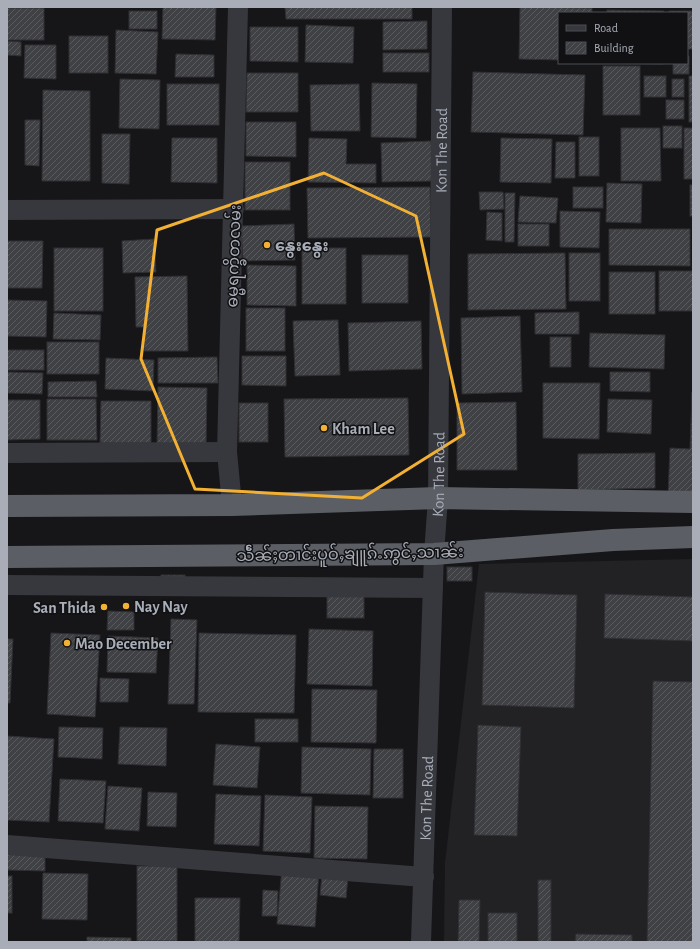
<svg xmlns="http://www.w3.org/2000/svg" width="700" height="949" font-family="'Alegreya Sans','Noto Sans Myanmar',sans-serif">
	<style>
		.built { fill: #222225 }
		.building { fill: url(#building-hatch); stroke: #303034 }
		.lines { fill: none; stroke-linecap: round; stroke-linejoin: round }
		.minor { stroke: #37383d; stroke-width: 20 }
		.trunk { stroke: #5b5e65; stroke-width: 22 }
		.marked { fill: none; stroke: #f2b134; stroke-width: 3; stroke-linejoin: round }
		.poi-dot { fill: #f2b134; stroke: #111113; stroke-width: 1.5 }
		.labels { text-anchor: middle; stroke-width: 3; stroke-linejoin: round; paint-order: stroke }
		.street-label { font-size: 16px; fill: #a8adb8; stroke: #111113 }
		.poi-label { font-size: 16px; font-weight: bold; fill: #a8adb8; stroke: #111113; text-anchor: start }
	</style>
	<defs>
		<pattern id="building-hatch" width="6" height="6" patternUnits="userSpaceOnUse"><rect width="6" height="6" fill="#404145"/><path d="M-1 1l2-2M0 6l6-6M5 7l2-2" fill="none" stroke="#595a5e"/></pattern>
	</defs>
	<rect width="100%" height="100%" fill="#161618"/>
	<path class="built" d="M693,559V942H444L445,863L479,564Z"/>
	<g class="building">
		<path d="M163,7H216L215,40L162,39Z"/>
		<path d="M285,7H412V19H286Z"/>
		<path d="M520,7L592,8V13H559V60L519,59Z"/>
		<rect x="7" y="8" width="37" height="32"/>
		<path d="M607,10L664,11L663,13H607Z"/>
		<rect x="129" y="11" width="28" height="18"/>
		<path d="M669,11H693V49H687V13H669Z"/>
		<path d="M427,21V49L383,50V22Z"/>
		<path d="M306,25L354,27L353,63L305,62Z"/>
		<path d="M250,27H298V62L250,61Z"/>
		<path d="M116,30L158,32L156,74L115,73Z"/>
		<rect x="69" y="36" width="39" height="37"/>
		<path d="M7,41L21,42V56L7,55Z"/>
		<path d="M25,45H56V79L24,78Z"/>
		<rect x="383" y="53" width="46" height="19"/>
		<path d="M176,54L214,55V77H175Z"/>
		<path d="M687,56H689V74H673V63H687Z"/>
		<path d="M621,63H663V64Z"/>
		<rect x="603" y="66" width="37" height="49"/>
		<path d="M473,72L585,75L583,135L471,132Z"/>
		<path d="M247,73H298V112H246Z"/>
		<rect x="644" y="76" width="22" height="21"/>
		<rect x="689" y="76" width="4" height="46"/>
		<path d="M120,79L160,80L159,129L119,128Z"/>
		<rect x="672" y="79" width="12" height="18"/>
		<path d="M372,83L417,84L416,138L371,137Z"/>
		<rect x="167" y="84" width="52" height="41"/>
		<path d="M359,84L360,131H311L310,85Z"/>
		<path d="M43,90L90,91V181H42Z"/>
		<rect x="666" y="100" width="18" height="19"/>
		<path d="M25,120H40L39,166L25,165Z"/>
		<path d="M246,122H296V157L246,156Z"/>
		<rect x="663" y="126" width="19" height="22"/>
		<path d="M621,128H660L661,181H621Z"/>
		<rect x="684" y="128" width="9" height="51"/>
		<path d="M102,134H130L129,184L102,183Z"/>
		<rect x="579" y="137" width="20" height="39"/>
		<path d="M172,138H217V183L171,182Z"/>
		<path d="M309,138L347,139L346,164H376V183L308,182Z"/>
		<path d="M501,138L552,139L551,183L500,182Z"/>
		<path d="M431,141L433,181L382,182L381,143Z"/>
		<path d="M556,142H575V178H555Z"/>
		<rect x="245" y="162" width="45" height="48"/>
		<path d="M607,183L642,184L641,223L606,222Z"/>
		<rect x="690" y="185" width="3" height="31"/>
		<path d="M430,187L431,237L308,238L307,188Z"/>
		<rect x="573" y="187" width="30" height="21"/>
		<path d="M479,192H503L504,209L480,210Z"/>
		<path d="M505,193H515L514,242H505Z"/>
		<path d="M520,196L558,198L556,223L518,222Z"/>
		<path d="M560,211L600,212L599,248L560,247Z"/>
		<path d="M487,212L502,213V241L486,240Z"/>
		<path d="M294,224L295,260L243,261L241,226Z"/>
		<rect x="518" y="224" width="31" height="22"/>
		<path d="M609,229H690V266L609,265Z"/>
		<path d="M154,239L156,272L123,273L122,241Z"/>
		<path d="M7,241H43L42,288H7Z"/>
		<rect x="54" y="248" width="49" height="63"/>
		<rect x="302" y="248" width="44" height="56"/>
		<path d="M565,253L566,309L468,310V254Z"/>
		<rect x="569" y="253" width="31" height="48"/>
		<rect x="362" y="255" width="46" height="48"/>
		<path d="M247,265L296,266V306L247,305Z"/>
		<rect x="659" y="271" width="34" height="40"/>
		<rect x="609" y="272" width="46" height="42"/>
		<path d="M187,276L188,351H144V327H136L135,277Z"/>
		<path d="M7,300L47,301L46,337L7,336Z"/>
		<rect x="246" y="308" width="39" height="43"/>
		<path d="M579,312V334H535V313Z"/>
		<path d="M54,313L101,315L100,340L53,339Z"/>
		<path d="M520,316L522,392L462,394L461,318Z"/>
		<path d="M338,320L340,375L295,376L293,321Z"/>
		<path d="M421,321L422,369L349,371L348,323Z"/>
		<path d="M590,333L665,335L664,369L589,367Z"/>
		<rect x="550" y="337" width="21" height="30"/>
		<rect x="47" y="342" width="52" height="32"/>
		<rect x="7" y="350" width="37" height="20"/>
		<path d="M242,356H286V386L242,385Z"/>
		<path d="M217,357L218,383H158V358Z"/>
		<path d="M106,358L154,360L153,391L105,389Z"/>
		<path d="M7,372L43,373L42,394L7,393Z"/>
		<path d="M610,372H650V392L610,391Z"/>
		<path d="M96,381L97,397H48V382Z"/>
		<path d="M543,383H600L599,439L543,438Z"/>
		<path d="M158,387L207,388L206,445H157Z"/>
		<path d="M692,392L693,495H668L670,448L690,449Z"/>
		<path d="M408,398L409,455L285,457L284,399Z"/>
		<path d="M47,399H96L97,440H47Z"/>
		<path d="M608,399L652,400L651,434L607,432Z"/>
		<path d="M7,400H40V439L7,440Z"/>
		<path d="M101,401H151V443H100Z"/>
		<path d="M516,402L517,470H457V403Z"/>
		<rect x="239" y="403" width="29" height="39"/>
		<path d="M655,453V488L578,490V454Z"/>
		<rect x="447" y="567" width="25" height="14"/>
		<rect x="161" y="575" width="24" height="9"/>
		<path d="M485,592L577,595L574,708L482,705Z"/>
		<path d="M605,594L693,597V641L604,638Z"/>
		<rect x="327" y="596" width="37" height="22"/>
		<path d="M108,611L134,612V630H107Z"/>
		<path d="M171,619L197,620L194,704H168Z"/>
		<path d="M309,629L373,631L372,686L307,684Z"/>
		<path d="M51,633L100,635L95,717L47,714Z"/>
		<path d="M199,633L296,635L294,713L198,712Z"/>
		<path d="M108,636L158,638L156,673L107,672Z"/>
		<path d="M7,639H13L10,703H7Z"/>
		<path d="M100,678L129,679L128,702H100Z"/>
		<path d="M653,681L693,682V942H647Z"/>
		<path d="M312,689L377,690L376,743L311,742Z"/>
		<rect x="255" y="719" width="43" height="23"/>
		<path d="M478,725L521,727L517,836L474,835Z"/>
		<path d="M59,727L103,728L102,759L58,757Z"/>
		<path d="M120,727L167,728L166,766L118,764Z"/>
		<path d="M7,736L54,739L49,822L7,820Z"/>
		<path d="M216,744L260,747L257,788L213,785Z"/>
		<path d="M302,747L371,749L370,795L301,793Z"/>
		<path d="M374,749H403V798H373Z"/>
		<path d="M60,779L106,781L103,823L58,821Z"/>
		<path d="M108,786L142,788L139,831L105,829Z"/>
		<path d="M148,792L177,793L176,827L147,826Z"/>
		<path d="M216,794L261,796L259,846L214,844Z"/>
		<path d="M265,795L312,797L310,853L263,851Z"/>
		<path d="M315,806L368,807L367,859L314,858Z"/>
		<path d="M7,849H45V871L7,870Z"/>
		<rect x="137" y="866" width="40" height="75"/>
		<path d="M282,868L319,871L315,927L277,924Z"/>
		<path d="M43,873L88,874L87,920L42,919Z"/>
		<path d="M322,875L348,877L346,898L320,895Z"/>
		<rect x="7" y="876" width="5" height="37"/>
		<rect x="538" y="880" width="13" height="62"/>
		<path d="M263,890L278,891L277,916H262Z"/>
		<path d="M195,898H240L239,942H195Z"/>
		<path d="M459,900H480L479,942H458Z"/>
		<rect x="488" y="913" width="29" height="29"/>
		<path d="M576,934L632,935V942H575Z"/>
		<path d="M87,937L131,938V942H87Z"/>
	</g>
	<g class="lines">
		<g class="minor">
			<path d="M7,210L234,209"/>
			<path d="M7,453L227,452"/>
			<path d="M232,505L227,452L238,7"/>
			<path d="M7,585L433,588"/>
			<path d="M7,845L424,877"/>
			<path id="s1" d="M421,942L434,554L438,498L442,7"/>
		</g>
		<g class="trunk">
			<path d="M7,506L232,505L438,498L693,502"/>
			<path d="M7,557L434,554L613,540L693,537"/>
		</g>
	</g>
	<path class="marked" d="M324,173L416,216L464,434L362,498L195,489L141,359L157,230Z"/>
	<g class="poi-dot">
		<circle cx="267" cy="245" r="4"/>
		<circle cx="324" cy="428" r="4"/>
		<circle cx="126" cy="606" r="4"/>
		<circle cx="104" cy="607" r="4"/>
		<circle cx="67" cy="643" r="4"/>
	</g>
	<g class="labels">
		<g class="street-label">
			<text dy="6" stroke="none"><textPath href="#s1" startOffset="792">Kon The Road</textPath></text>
			<text transform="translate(233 256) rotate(-88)" y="6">ဓမ္မရက္ခိတလမ်း</text>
			<text dy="6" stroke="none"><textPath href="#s1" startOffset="468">Kon The Road</textPath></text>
			<text transform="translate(350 553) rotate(-1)" y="6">သဵႅၼ်ႈတၢင်းပူဝ်ႇၶျူၵ်ႉဢွင်ႇသၢၼ်း</text>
			<text dy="6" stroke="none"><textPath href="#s1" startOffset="144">Kon The Road</textPath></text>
		</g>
		<g class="poi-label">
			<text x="275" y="251">နွေးနွေး</text>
			<text x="332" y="434">Kham Lee</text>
			<text x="134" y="612">Nay Nay</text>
			<text x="96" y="613" text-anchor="end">San Thida</text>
			<text x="75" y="649">Mao December</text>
		</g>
	</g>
	<rect width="700" height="949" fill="none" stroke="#a8adb8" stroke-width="16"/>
	<rect x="558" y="12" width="130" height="52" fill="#111113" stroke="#4d4f55"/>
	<rect x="566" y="25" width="20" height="6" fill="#37383d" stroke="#4d4f55"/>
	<text x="594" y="32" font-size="12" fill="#a8adb8">Road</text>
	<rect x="566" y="42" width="20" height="12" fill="url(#building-hatch)" stroke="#4d4f55"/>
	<text x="594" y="52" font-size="12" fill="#a8adb8">Building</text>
</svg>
